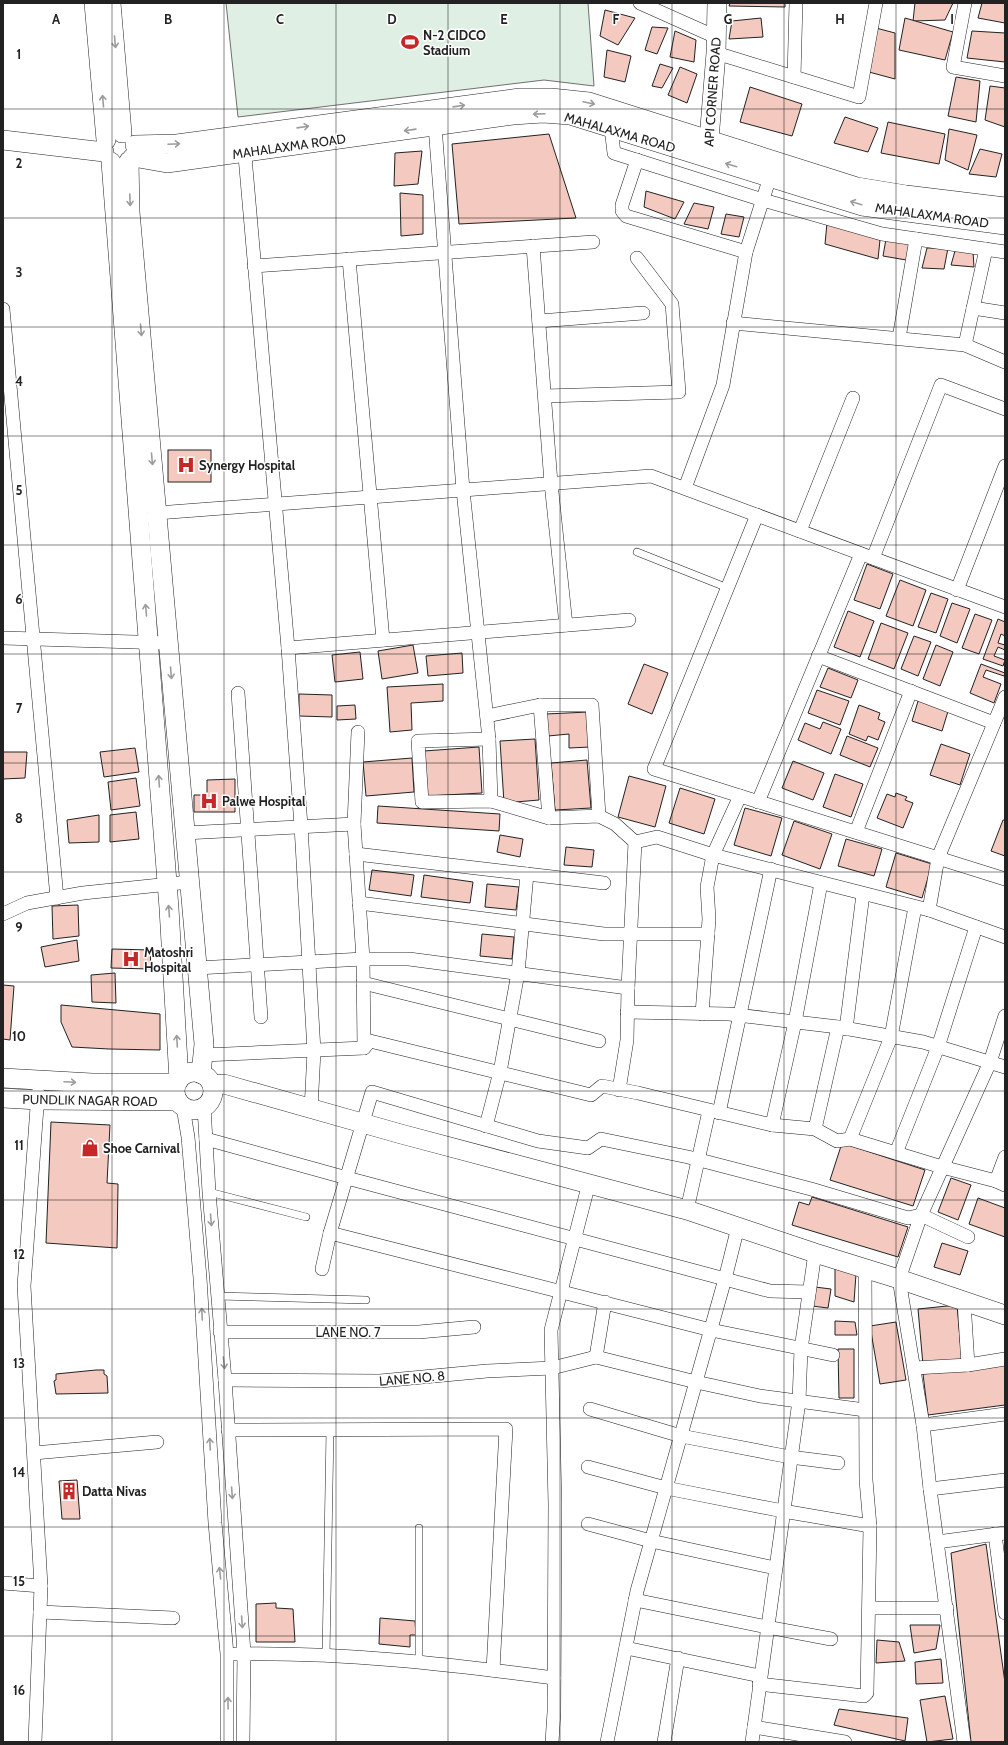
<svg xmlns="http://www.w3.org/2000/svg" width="1008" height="1745" font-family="Cabin,sans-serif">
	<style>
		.green { fill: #e0efe3; stroke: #6f6f6f }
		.building { fill: #f3c9c0; stroke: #222 }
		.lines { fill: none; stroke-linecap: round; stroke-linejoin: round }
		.lane-casing { stroke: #222; stroke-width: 8 }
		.street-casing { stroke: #222; stroke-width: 14 }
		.secondary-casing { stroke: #222; stroke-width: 20 }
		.lane { stroke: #fff; stroke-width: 7 }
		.street { stroke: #fff; stroke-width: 13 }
		.secondary { stroke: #fff; stroke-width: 19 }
		.oneway { stroke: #9c9c9c }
		.grid { fill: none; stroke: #222; stroke-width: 1; stroke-opacity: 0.55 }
		.labels { text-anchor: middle; stroke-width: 3; stroke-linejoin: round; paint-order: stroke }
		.poi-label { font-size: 13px; font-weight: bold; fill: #222; stroke: #fff; text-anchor: start }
		.street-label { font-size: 13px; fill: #222; stroke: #fff }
		.grid-label { font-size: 13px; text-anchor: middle; font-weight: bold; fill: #222; stroke: #fff; stroke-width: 3; stroke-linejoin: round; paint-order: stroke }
	</style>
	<rect width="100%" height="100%" fill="#fff"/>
	<path class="green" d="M226,3H588L594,86L544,80L238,117Z"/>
	<g class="building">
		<path d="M730,3H785V7L729,6Z"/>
		<path d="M915,3H953L945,20L913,21Z"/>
		<path d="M982,3H1005V23L978,18Z"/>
		<path d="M605,10L635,18L618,45L600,36Z"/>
		<path d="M761,18L763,37L729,39L732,21Z"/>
		<path d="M905,18L953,32L945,60L899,50Z"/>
		<path d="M652,27L668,28L657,54L645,50Z"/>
		<path d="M876,28L895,33V79L869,72Z"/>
		<path d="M675,31L696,40L694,62L670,57Z"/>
		<path d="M972,31L1005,33V62L967,58Z"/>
		<path d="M607,50L631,56L625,82L604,77Z"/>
		<path d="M660,64L673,68L662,88L652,86Z"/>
		<path d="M680,67L697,74L687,103L668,95Z"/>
		<path d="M956,77L980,81L976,122L948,116Z"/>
		<path d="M990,86L1005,88V127L985,120Z"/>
		<path d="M750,87L802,104L792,136L740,122Z"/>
		<path d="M845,117L878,128L868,152L834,143Z"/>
		<path d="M888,122L945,134L939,164L881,153Z"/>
		<path d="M949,129L977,135L968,170L945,160Z"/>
		<path d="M549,134L576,218L459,224L452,144Z"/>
		<path d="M980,149L1002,154L996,177L969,174Z"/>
		<path d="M422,151L418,184L394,186L395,153Z"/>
		<path d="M646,191L684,202L675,219L644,207Z"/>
		<path d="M400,193L423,195V234L401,236Z"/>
		<path d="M694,203L714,207L708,229L684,224Z"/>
		<path d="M726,214L744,217L739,237L721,234Z"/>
		<path d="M827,223L880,240L878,259L825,244Z"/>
		<path d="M908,238L912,261L883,256L886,239Z"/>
		<path d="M927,248H948L944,269L922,268Z"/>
		<path d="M955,251L973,252L974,267L951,265Z"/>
		<rect x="168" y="450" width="43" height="32"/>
		<path d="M867,564L893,574L880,609L854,600Z"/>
		<path d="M900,580L926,590L913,626L886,616Z"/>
		<path d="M931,593L948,599L936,633L918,627Z"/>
		<path d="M952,603L970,609L957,643L940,636Z"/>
		<path d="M848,611L874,621L860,657L834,647Z"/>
		<path d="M975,614L992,620L979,654L962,648Z"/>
		<path d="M998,619L1005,622V636L1001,634L998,643L1005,645V650L998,647L994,656L1005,660L1003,666L983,659Z"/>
		<path d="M881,623L908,633L894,669L868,659Z"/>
		<path d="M914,636L931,642L918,676L901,669Z"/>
		<path d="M413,645L418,673L382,679L378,651Z"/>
		<path d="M936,645L953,652L940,686L923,679Z"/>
		<path d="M360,652L363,679L335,682L332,655Z"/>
		<path d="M462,653L463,673L428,676L426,656Z"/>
		<path d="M644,664L668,673L652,714L628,704Z"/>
		<path d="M981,664L1005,673L1004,676L986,670L983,677L1001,684L994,703L970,693Z"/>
		<path d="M828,668L858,680L851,698L820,687Z"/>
		<path d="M443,684V701L411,703L412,730L390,732L387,687Z"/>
		<path d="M817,690L849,701L840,725L808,713Z"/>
		<path d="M299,694L332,695V717L299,716Z"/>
		<path d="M919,698L949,708L942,731L912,721Z"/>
		<path d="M355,705L356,719L337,720V706Z"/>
		<path d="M859,705L880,713L878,719L885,722L878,740L868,736L866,741L849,734Z"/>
		<path d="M588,712L590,747L569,748V734L548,736L546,714Z"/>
		<path d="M823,722L841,729L831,754L798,740L805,723L820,729Z"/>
		<path d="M847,736L878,748L870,767L840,755Z"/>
		<path d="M535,739L539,800L504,803L500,741Z"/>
		<path d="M941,744L970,754L960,785L930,775Z"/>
		<path d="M479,747L482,793L427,796L424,751Z"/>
		<path d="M135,748L139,772L104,777L100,752Z"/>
		<path d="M3,752H27L25,778L3,779Z"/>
		<path d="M412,758L414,792L366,796L363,762Z"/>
		<path d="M587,760L591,808L555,810L551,763Z"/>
		<path d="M793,761L824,773L813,800L782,788Z"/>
		<path d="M835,774L863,784L851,817L823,807Z"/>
		<path d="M629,776L666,786L655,827L618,817Z"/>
		<path d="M136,778L140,806L111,810L108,782Z"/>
		<path d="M235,779V812H194V795H207V780Z"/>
		<path d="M680,788L715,799L704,834L669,823Z"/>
		<path d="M896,793L907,797L905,800L913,803L903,828L877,818L887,794L895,797Z"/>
		<path d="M378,806L500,814L499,831L377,823Z"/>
		<path d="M745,808L782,818L771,856L734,845Z"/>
		<path d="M136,812L139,839L110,842V815Z"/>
		<path d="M99,815V842L69,843L67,820Z"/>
		<path d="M1003,820H1005V856L991,851Z"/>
		<path d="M794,821L832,834L820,869L782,855Z"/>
		<path d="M500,835L523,839L520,857L497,852Z"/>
		<path d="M846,839L882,849L874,876L838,866Z"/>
		<path d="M566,847L594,850L592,867L564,865Z"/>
		<path d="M896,853L932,864L922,898L886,887Z"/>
		<path d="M372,870L414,875L411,896L369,890Z"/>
		<path d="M424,875L473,882L470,903L421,897Z"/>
		<path d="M487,884L519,887L516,910L485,907Z"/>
		<path d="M78,905L79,936L53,939L52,906Z"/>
		<path d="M482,934L514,937L512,959L480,956Z"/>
		<path d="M77,940L79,961L45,967L41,947Z"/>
		<path d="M112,949L151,950L150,969L111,968Z"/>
		<path d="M115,973L116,1003L92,1002L91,975Z"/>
		<path d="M3,985L14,986L10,1040L3,1039Z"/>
		<path d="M61,1005L160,1014V1050L109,1049L72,1047L61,1022Z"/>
		<path d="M51,1122L110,1125L107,1183L118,1184L117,1248L46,1243Z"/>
		<path d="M842,1143L925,1170L913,1206L830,1180Z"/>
		<path d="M951,1178L971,1185L958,1220L938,1212Z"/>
		<path d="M812,1197L908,1227L898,1257L792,1225L799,1202L809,1205Z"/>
		<path d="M978,1198L1005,1208V1237L969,1224Z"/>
		<path d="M942,1243L968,1251L960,1275L934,1267Z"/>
		<path d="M835,1267L856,1274L854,1302L835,1296Z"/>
		<path d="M815,1287L831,1289L828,1308L812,1306Z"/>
		<path d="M957,1305L962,1362L923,1365L918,1309Z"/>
		<path d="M835,1321L855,1322L857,1335H835Z"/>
		<path d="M896,1322L906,1380L880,1384L870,1326Z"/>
		<path d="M838,1349H854V1398H839Z"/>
		<path d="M1005,1364V1405L928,1415L923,1374Z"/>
		<path d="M96,1370H104V1374L107,1376L108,1393L56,1394L54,1381L56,1380V1374Z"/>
		<path d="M77,1480L80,1519H62L59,1481Z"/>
		<path d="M986,1544L1005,1683V1742H971L951,1553Z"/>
		<path d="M276,1603V1608L293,1609L295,1642H256V1604Z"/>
		<path d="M380,1618L415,1621L416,1635H410V1647L379,1644Z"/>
		<path d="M910,1625H940L936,1649L914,1653Z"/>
		<path d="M877,1640L899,1642L905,1661L876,1663Z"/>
		<path d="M941,1659L943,1683L916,1684L915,1662Z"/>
		<path d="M945,1696L953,1739L927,1742L920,1700Z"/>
		<path d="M839,1709L908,1718L905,1741L834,1725Z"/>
	</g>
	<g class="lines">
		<g class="lane-casing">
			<g id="lane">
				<path d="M637,552L728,588"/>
				<path d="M209,1192L306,1217"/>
				<path d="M218,1296L366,1300"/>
				<path d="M326,1656L330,1430"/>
				<path d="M419,1662V1528"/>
			</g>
		</g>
		<g class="street-casing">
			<g id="street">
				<path d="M640,3L716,37"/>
				<path d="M965,3L953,67L1005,76"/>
				<path d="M716,53L859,97L876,3"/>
				<path d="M794,77L796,3"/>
				<path d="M435,126L463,490L489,739L491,801"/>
				<path d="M611,128L614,153L763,200L882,234L1005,252"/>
				<path d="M244,145L288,648L301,826L314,1051L311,1109"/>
				<path d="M637,160L622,205V211L626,216L746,252"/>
				<path d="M533,246L551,483L566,625"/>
				<path d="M349,259L383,640"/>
				<path d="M254,266L593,242"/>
				<path d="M973,308L1005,313"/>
				<path d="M3,309L57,898"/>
				<path d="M539,321L643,313"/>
				<path d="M733,323L965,345L1005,362"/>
				<path d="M899,338L916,239"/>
				<path d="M965,345L986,249"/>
				<path d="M545,396L679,392L672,304L637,258"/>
				<path d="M685,488L723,385L746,252L770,177"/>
				<path d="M157,513L651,476L1005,607"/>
				<path d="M757,515L654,769L1005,879"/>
				<path d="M800,531L853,398"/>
				<path d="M873,558L941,385L1005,409"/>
				<path d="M957,590L1005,466"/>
				<path d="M3,638L168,643"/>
				<path d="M288,648L629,620"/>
				<path d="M818,656L994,723"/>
				<path d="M238,693L261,1017"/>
				<path d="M540,705L549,818"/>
				<path d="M487,716L540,705H592L599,816"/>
				<path d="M358,732L354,824L363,959L364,1048"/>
				<path d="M489,739L418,741L422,802L491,801L549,818L599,816L615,824L635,842"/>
				<path d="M758,802L861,554"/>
				<path d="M856,832L911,691"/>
				<path d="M185,833L354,824"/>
				<path d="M356,854L604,883"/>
				<path d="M359,903L604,934H708"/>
				<path d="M929,910L1005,937"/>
				<path d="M3,914L27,903L83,893L189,882"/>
				<path d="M197,968L363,959H409L628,988"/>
				<path d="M363,983L599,1041"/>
				<path d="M627,1012L729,1014L838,1027L923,1042L1005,1067"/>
				<path d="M702,1014L709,919L707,887L713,855L740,796"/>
				<path d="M846,1029L863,894"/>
				<path d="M203,1055L364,1048L370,1041L591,1095L602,1086L638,1093L772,1125L815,1129L837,1141L850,1139L942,1167L996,1181L1005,1185"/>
				<path d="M619,1090L627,1040L628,988L635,842L657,837L713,855L929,910L938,858L1005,697"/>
				<path d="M183,1107L188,1137L200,1278L215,1523L227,1654V1742"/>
				<path d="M204,1107L209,1192L225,1380L244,1653L243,1742"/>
				<path d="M719,1113L771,869"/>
				<path d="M772,1125L795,1022L821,883"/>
				<path d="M486,1126L500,1072L518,973L527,874"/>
				<path d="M815,1129L838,1027"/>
				<path d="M206,1139L347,1178L770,1291L809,1292"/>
				<path d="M850,1139L891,1037L915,907"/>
				<path d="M896,1153L938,1047L976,927"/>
				<path d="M996,1181L1005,1157"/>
				<path d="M687,1210L709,1111"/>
				<path d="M330,1233L372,1092L538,1141L588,1148L601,1139L688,1157L811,1189L908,1218L921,1215L968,1237"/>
				<path d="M322,1269L330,1233L711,1330L833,1355"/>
				<path d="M964,1302L968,1365"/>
				<path d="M220,1332H419L474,1327"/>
				<path d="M596,1357L605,1302"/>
				<path d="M914,1368L968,1365L1005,1359"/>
				<path d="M225,1380L380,1381L487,1371L552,1368L596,1357L696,1382L760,1396L865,1410"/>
				<path d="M590,1409L681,1436L790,1457L838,1463"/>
				<path d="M923,1425L1005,1414"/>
				<path d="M228,1430L506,1429L493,1670"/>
				<path d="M34,1453L157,1442"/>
				<path d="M588,1467L666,1488L783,1511L870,1526"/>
				<path d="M930,1489L1005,1480"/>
				<path d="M588,1524L651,1541L775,1568"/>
				<path d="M995,1534L1005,1613"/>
				<path d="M937,1542L1005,1533"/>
				<path d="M3,1583L41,1586"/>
				<path d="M635,1600L767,1627L831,1639"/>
				<path d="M870,1608H947"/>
				<path d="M40,1612L173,1618"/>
				<path d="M626,1648L760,1676"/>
				<path d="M235,1654C342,1652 448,1664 554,1678"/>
				<path d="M759,1684L864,1696L867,1693L870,1526L866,1480L865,1269"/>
				<path d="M754,1727L845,1742"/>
				<path d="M35,1742L41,1586L24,1286L38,1093"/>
				<path d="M552,1742L554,1712L555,1504L551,1330L589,1183"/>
				<path d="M607,1742L637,1591L725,1279L738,1227"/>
				<path d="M664,1742L678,1658"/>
				<path d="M752,1742L799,1401L801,1349L815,1253"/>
				<path d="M964,1742L930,1489L923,1425L899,1279L921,1215L990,1062L1005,1016"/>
			</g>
		</g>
		<g class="secondary-casing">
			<g id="secondary">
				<path d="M94,3L106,140"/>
				<path d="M111,3L122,133"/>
				<path d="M3,140L104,152"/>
				<path d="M135,145L177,144L520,98H551L589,102L857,187L906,195L1005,207"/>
				<path d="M708,152L716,53L717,3"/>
				<path d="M133,157L167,163L513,115L543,113L570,115L862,206L1005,225"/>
				<path d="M129,161L130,212L204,1044L201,1074"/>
				<path d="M111,162L169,908L179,1080"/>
				<circle cx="194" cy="1091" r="19"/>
				<path d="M3,1078L92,1083H177"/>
				<path d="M212,1085L224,1084L401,1134L687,1210L815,1253L899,1279L1005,1315"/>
				<path d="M3,1098L38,1100L178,1101"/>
			</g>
		</g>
		<use href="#lane" class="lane"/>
		<use href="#street" class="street"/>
		<use href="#secondary" class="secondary"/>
	</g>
	<defs><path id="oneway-shaft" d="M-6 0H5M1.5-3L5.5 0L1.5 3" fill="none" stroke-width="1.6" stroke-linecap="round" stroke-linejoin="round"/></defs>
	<g class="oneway">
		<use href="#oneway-shaft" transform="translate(115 42) rotate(85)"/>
		<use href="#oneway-shaft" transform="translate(103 101) rotate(-95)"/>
		<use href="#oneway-shaft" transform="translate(589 103) rotate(12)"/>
		<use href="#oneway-shaft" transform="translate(459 106) rotate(-8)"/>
		<use href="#oneway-shaft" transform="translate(539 114) rotate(178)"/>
		<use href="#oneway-shaft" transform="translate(303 127) rotate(-8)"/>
		<use href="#oneway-shaft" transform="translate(410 130) rotate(172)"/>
		<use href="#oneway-shaft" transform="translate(174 144) rotate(-3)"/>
		<use href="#oneway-shaft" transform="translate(731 165) rotate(-163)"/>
		<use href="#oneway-shaft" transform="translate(130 200) rotate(88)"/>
		<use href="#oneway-shaft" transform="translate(856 203) rotate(-163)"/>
		<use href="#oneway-shaft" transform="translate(141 330) rotate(85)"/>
		<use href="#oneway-shaft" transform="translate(152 459) rotate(85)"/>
		<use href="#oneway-shaft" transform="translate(146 610) rotate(-95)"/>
		<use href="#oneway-shaft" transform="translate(171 673) rotate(85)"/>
		<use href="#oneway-shaft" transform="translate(159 781) rotate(-94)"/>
		<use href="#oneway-shaft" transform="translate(169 911) rotate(-94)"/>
		<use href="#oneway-shaft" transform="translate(177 1041) rotate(-93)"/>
		<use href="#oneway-shaft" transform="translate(70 1082) rotate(3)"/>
		<use href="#oneway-shaft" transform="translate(211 1220) rotate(85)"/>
		<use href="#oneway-shaft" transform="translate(202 1314) rotate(-93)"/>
		<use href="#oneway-shaft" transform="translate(224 1363) rotate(84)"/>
		<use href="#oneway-shaft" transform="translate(210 1444) rotate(-93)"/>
		<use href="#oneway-shaft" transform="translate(232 1493) rotate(86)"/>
		<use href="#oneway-shaft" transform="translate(220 1573) rotate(-96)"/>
		<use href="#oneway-shaft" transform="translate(242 1622) rotate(86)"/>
		<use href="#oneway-shaft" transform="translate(228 1703) rotate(-91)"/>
	</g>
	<path class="grid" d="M112,3V1742M224,3V1742M336,3V1742M448,3V1742M560,3V1742M672,3V1742M784,3V1742M896,3V1742M3,109H1005M3,218H1005M3,327H1005M3,436H1005M3,545H1005M3,654H1005M3,763H1005M3,872H1005M3,982H1005M3,1091H1005M3,1200H1005M3,1309H1005M3,1418H1005M3,1527H1005M3,1636H1005"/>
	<defs>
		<g id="stadium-bare" transform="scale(1.38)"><path d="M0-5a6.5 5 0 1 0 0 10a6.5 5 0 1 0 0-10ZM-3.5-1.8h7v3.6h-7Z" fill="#c62828" stroke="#fff" stroke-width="2.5" paint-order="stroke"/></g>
		<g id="hospital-bare" transform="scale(1.38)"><path d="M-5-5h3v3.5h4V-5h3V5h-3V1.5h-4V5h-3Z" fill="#c62828" stroke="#fff" stroke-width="2.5" paint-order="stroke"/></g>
		<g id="shop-bare" transform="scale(1.38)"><path d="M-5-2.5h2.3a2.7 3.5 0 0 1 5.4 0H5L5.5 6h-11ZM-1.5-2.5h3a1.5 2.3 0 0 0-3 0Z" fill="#c62828" stroke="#fff" stroke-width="2.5" paint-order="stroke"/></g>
		<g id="building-bare" transform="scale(1.38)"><path d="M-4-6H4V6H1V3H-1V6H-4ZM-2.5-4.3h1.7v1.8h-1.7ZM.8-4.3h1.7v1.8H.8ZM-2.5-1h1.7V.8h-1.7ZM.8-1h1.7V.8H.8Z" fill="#c62828" stroke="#fff" stroke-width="2.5" paint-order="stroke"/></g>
	</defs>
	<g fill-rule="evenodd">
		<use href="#stadium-bare" x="410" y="42"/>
		<use href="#hospital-bare" x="186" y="465"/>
		<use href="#hospital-bare" x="209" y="801"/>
		<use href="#hospital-bare" x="131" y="959"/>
		<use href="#shop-bare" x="90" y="1148"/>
		<use href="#building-bare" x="69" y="1491"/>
	</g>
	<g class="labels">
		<g class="poi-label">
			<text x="423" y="40">N-2 CIDCO<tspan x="423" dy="15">Stadium</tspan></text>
			<text x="199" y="470">Synergy Hospital</text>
			<text x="222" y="806">Palwe Hospital</text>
			<text x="144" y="957">Matoshri<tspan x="144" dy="15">Hospital</tspan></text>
			<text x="103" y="1153">Shoe Carnival</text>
			<text x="82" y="1496">Datta Nivas</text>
		</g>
		<g class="street-label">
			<text transform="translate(712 92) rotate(-86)" y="5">API CORNER ROAD</text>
			<text transform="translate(620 132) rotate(16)" y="5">MAHALAXMA ROAD</text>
			<text transform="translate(289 146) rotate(-8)" y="5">MAHALAXMA ROAD</text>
			<text transform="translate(932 215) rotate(8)" y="5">MAHALAXMA ROAD</text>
			<text transform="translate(90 1100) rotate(1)" y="5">PUNDLIK NAGAR ROAD</text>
			<text x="348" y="1337">LANE NO. 7</text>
			<text transform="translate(412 1378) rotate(-5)" y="5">LANE NO. 8</text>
		</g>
	</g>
	<g class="grid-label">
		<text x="56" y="24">A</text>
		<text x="168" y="24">B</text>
		<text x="280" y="24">C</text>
		<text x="392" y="24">D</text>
		<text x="504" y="24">E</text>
		<text x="616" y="24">F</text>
		<text x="728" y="24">G</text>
		<text x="840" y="24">H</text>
		<text x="952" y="24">I</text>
		<text x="19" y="59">1</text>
		<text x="19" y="168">2</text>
		<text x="19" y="277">3</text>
		<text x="19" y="386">4</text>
		<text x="19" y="495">5</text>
		<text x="19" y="604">6</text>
		<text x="19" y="713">7</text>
		<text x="19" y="823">8</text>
		<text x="19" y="932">9</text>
		<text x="19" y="1041">10</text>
		<text x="19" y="1150">11</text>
		<text x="19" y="1259">12</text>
		<text x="19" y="1368">13</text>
		<text x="19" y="1477">14</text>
		<text x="19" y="1586">15</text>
		<text x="19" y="1695">16</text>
	</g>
	<rect width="1008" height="1745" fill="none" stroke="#222222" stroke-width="8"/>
</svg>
